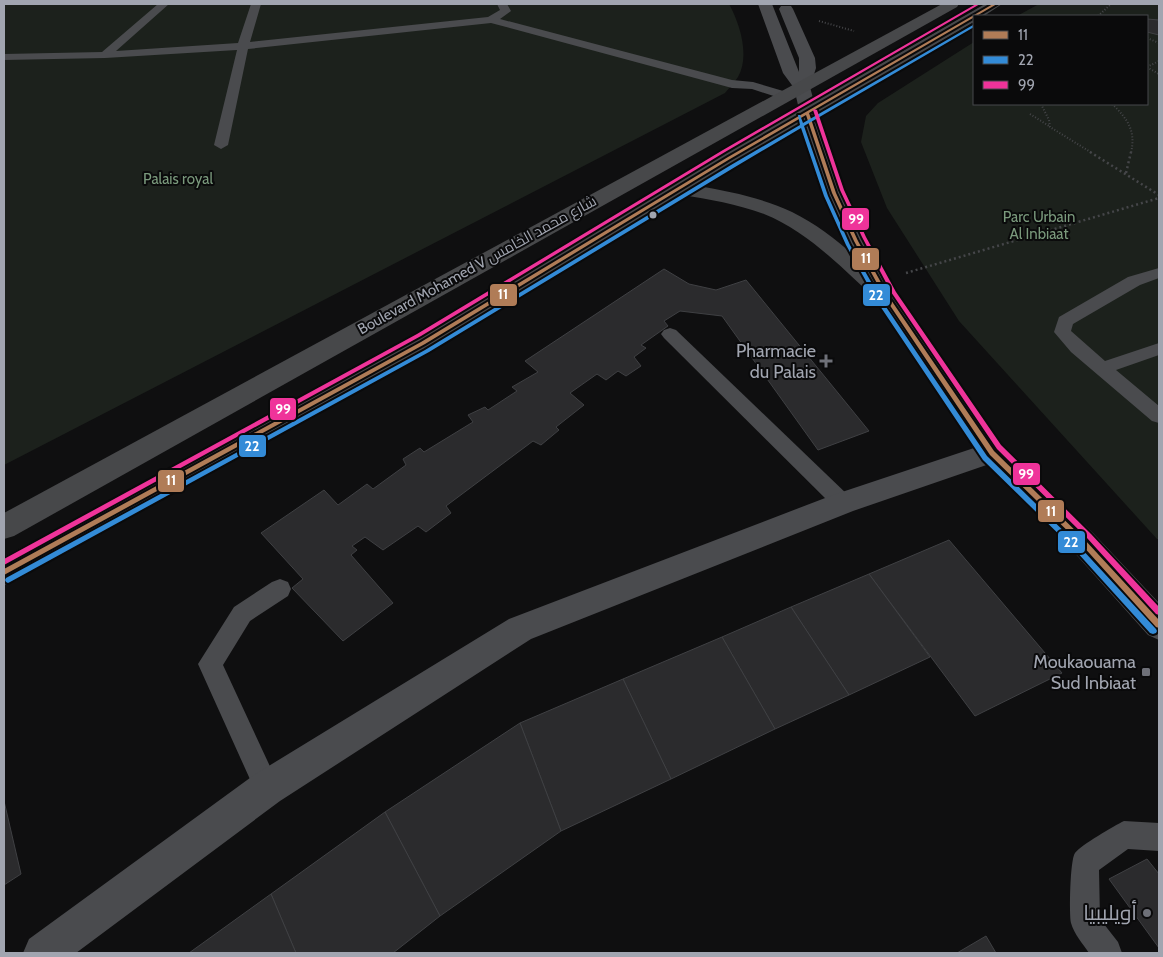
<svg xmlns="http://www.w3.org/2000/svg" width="1163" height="957" font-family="Cabin,Cairo,sans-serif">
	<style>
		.green { fill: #1c211c }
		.building { fill: #2b2b2d; stroke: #3f4043 }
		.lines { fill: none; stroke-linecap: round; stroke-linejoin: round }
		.path-far1 { stroke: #454649; stroke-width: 2; stroke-dasharray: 1 2; stroke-linecap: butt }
		.path { stroke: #454649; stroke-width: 2.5; stroke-dasharray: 2 3; stroke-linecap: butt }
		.service { fill: #4a4b4e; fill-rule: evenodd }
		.minor { fill: #4a4b4e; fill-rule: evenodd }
		.tertiary { fill: #4a4b4e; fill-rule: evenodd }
		.primary { fill: #47484a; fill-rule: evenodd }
		.bus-1-casing { stroke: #0a0a0b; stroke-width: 4 }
		.bus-2-casing { stroke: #0a0a0b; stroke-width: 4 }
		.bus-3-casing { stroke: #0a0a0b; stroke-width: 4 }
		.bus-1 { fill: #b07c57; fill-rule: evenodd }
		.bus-2 { fill: #338bd7; fill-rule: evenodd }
		.bus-3 { fill: #ef339a; fill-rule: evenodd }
		.bus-dot { fill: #a1a5b0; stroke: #0a0a0b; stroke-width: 2 }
		.poi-dot { fill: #6e7078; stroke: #0a0a0b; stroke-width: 2 }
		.labels { text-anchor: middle; stroke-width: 4; stroke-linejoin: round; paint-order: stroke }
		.far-park-label { font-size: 15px; fill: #7a997c; stroke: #0a0a0b }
		.far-street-label { font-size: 15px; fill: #a1a5b0; stroke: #0a0a0b }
		.poi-label { font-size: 18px; fill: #a1a5b0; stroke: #0a0a0b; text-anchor: end }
		.near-poi-label { font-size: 21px; fill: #a1a5b0; stroke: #0a0a0b; text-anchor: end }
		.line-badge { stroke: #0a0a0b; stroke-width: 2 }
		.badge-label { font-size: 14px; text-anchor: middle; font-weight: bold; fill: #fff }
	</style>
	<rect width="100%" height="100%" fill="#0f0f10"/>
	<g class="green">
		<path d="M4,4H729C740,24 750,56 738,77C734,83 729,88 725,93L4,465Z"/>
		<path d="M1039,4H1159V539H1157L959,321L887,208L861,142L866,116L878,103L974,42V104H1147V16H1017Z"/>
	</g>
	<g class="building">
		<path d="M1147,19L1159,20V35L1147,32Z"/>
		<path d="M664,269L689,284L716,290L746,280L869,431L818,450L722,316L680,311L664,321L668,326L641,345L646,348L634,357L641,366L626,376L618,371L606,380L597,374L570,393L584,405L556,427L559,430L541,445L533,441L446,506L451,513L426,532L418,526L383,550L365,537L352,546L357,550L351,555L393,603L343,641L292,588L303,579L261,533L324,490L338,505L367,484L373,489L406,465L403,459L420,448L424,452L473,422L468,415L485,407L488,410L517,391L512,387L538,372L525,361Z"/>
		<path d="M949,540L1062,673L975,716L869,574Z"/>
		<path d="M869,574L930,657L849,695L791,607Z"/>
		<path d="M791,607L849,695L775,729L722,637Z"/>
		<path d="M722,637L775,729L671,779L623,679Z"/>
		<path d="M623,679L671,779L561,831L520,723Z"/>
		<path d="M520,723L561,831L440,916L385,812Z"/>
		<path d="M4,801L21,874L4,885Z"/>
		<path d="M385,812L440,916L393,953H296L271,894Z"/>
		<path d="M1147,859L1159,874V948L1109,879Z"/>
		<path d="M271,894L296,953H189Z"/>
		<path d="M986,936L996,953H957Z"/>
	</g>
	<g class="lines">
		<g class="path-far1">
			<path d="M1098,16L1111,4"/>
			<path d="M819,21L854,31"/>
			<path d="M1147,38L1159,43"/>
			<path d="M1147,67L1159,74"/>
			<path d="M1147,67L1159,61"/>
			<path d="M1041,104L1049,120L1050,127L1092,153"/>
			<path d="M1112,104C1128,119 1136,131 1131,153"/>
			<path d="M1030,114L1049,126"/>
		</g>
		<g class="path">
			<path d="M1090,152L1159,195"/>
			<path d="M1126,173L1131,152"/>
			<path d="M906,273L1159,198"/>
		</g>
		<g class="service">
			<path d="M158,4H169L116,51L238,43L251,4H261L250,42L488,17L500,10L497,4H507L511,11L500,19L732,80L753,82L790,93L792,96L786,100L752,89L732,88L491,23L248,49L228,145L221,149L214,145L237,50L105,58L4,60V54L102,52Z"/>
			<path d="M1159,268V278L1140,285L1073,324L1071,331L1105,361L1159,343V355L1116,370L1159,406V423L1152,421L1071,352L1054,332L1059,317L1128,277Z"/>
			<path d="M670,328L676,330L850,497L853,503L850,509L843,512L836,509L664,338L661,334L664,330Z"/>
			<path d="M280,579L288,582L291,589L288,596L250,621L223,665L280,788L276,797L267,801L258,797L198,664L234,607L272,582Z"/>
			<path d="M1124,821L1159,823V851L1128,849L1099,870L1100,919L1118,942L1122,953H1089C1083,944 1074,934 1071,923C1069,913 1070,860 1075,853C1081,845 1114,826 1124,821Z"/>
		</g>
		<path class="minor" d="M992,442L1001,446L1005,453L1001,460L853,511L531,639L280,801L76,953H23L29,939L254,775L509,619L833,495Z"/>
		<path class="tertiary" d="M758,4H772L799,72V58L779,9L781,6H791L793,9L815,58L816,68L810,87L824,139L844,193L866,241L897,294L1001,446L1093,533L1159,603V640L1148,635L1073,551L983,460L876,297L846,241L824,193L806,139L794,88L783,73Z"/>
		<g class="primary">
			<path d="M942,4H959L957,7L14,536L4,539V513Z"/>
			<path d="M985,4H1002L984,16H974V22L697,186C729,191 762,198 792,212C831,231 863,264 895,292L898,297L895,302L887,304L879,302C844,270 809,232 764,214C737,204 709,199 681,195L431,349L15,581L4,585V557L415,337L722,154Z"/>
		</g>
		<g class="bus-1-casing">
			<path id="bus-1" d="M993,4H997L809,113L836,193L858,241L889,297L994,451L1085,540L1159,620V628L1156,627L1081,544L990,455L885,298L854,241L832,193L806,115L730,159L425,344L4,575V569L421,342L728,157Z"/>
		</g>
		<g class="bus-2-casing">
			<path id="bus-2" d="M973,25H974V27L804,126L828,196L850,245L882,301L987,456L1079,546L1156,629L1157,631L1156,633L1153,634L1150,633L1075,550L983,460L878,303L846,245L824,196L801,128L735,167L429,352L10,582L8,583L6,582L5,580L6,578L425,350L731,165L800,125L798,115H800L803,123Z"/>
		</g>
		<g class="bus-3-casing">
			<g id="bus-3">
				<path d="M976,4H980L725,152L421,336L4,565V559L417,334L723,150Z"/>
				<path d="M814,109L817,110L844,190L866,237L896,292L1001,445L1091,534L1159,607V615L1156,614L1087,538L997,449L891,292L862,237L840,190L813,110Z"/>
			</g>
		</g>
		<use href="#bus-1" class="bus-1"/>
		<use href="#bus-2" class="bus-2"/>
		<use href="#bus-3" class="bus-3"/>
	</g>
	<circle class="bus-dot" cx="653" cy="215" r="4.5"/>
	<g class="poi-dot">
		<path d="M823.5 353.5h5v5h5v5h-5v5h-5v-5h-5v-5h5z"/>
		<rect x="1141" y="667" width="10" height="10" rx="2.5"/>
		<circle cx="1147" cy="913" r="5"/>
	</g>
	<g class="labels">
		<g class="far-park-label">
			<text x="178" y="184">Palais royal</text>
			<text x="1039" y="222">Parc Urbain<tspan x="1039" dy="17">Al Inbiaat</tspan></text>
		</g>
		<g class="far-street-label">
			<text transform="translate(477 265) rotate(-29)" y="5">Boulevard Mohamed V شارع محمد الخامس</text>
		</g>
		<g class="poi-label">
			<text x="816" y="357">Pharmacie<tspan x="816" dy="21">du Palais</tspan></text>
			<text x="1136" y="668">Moukaouama<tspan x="1136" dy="21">Sud Inbiaat</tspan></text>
		</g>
		<g class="near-poi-label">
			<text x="1137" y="920">أويليبيا</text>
		</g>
	</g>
	<g class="line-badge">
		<rect x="841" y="207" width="29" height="24" rx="5" fill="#ef339a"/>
		<rect x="851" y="247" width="29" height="24" rx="5" fill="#b07c57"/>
		<rect x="489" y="283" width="29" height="24" rx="5" fill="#b07c57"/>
		<rect x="862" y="283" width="29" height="24" rx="5" fill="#338bd7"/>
		<rect x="269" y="397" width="28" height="24" rx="5" fill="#ef339a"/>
		<rect x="238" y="434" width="29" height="24" rx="5" fill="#338bd7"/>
		<rect x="1012" y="462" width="29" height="24" rx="5" fill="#ef339a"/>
		<rect x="157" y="469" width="28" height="24" rx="5" fill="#b07c57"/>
		<rect x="1037" y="499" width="28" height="24" rx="5" fill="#b07c57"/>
		<rect x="1057" y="530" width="29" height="24" rx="5" fill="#338bd7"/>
	</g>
	<g class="badge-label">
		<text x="856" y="224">99</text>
		<text x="866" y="263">11</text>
		<text x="503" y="299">11</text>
		<text x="876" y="300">22</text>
		<text x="283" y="414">99</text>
		<text x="252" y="451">22</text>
		<text x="1026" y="479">99</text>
		<text x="171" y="485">11</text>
		<text x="1051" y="516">11</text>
		<text x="1071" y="547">22</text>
	</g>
	<rect width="1163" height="957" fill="none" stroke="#a1a5b0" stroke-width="10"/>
	<rect x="973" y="15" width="175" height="90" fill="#0a0a0b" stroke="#46484d"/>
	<rect x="983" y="31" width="25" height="8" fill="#b07c57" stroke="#46484d"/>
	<text x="1018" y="40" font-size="15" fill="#a1a5b0">11</text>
	<rect x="983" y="56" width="25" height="8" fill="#338bd7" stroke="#46484d"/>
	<text x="1018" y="65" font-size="15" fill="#a1a5b0">22</text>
	<rect x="983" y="81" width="25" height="8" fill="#ef339a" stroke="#46484d"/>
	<text x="1018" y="90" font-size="15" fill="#a1a5b0">99</text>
</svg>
